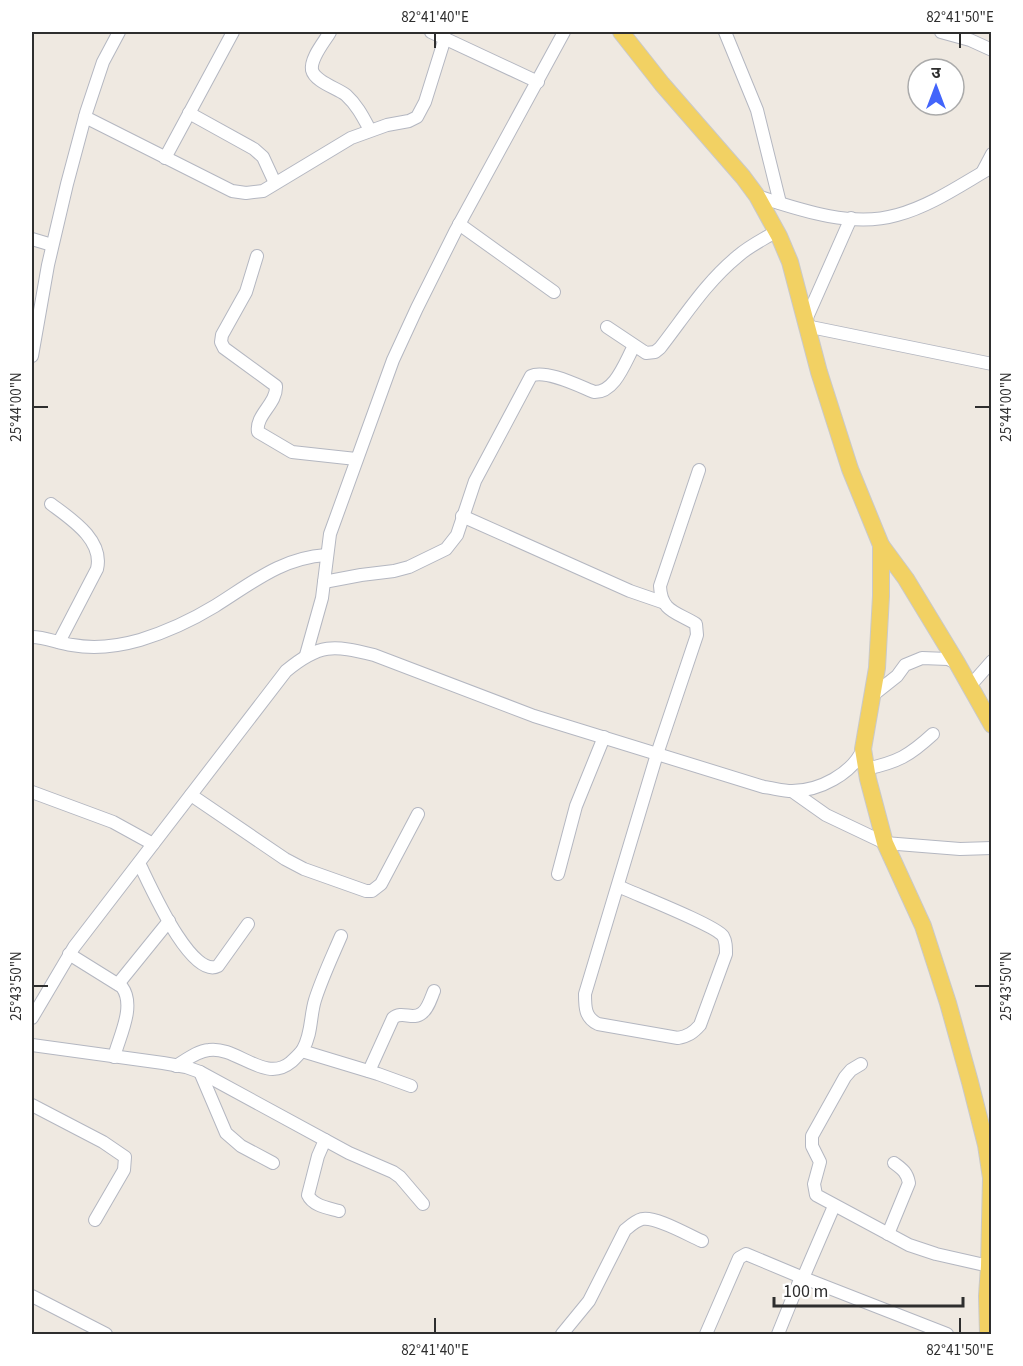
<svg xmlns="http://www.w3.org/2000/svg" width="1023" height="1366" font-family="'Source Sans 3','Noto Sans Devanagari',sans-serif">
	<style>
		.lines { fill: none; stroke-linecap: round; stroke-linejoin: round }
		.minor-casing { stroke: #b4b7c1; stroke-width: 14 }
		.major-casing { stroke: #c9c9c9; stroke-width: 18 }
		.minor { stroke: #fff; stroke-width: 12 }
		.major { stroke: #f2d163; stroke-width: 16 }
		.ticks { fill: none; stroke: #2e2e2e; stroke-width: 2 }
		.neatline { fill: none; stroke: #2e2e2e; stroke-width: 2 }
		.ticks-label { font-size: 15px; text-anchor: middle; fill: #2e2e2e }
	</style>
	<rect width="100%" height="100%" fill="#efe9e1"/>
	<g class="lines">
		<g class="minor-casing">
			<g id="minor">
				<path d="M330,32C325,41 310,58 312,70C315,82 337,88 346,95C357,105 363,117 370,130"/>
				<path d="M431,32L538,82"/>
				<path d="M725,32L757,110L780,203"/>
				<path d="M941,32L970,40L992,50"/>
				<path d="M189,113L254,149L263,157L275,183"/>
				<path d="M85,117L232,191L246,193L263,191L351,138L387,125L409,121L417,117L425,102L445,38"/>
				<path d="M165,158L233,32"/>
				<path d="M983,171L992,154"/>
				<path d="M757,196C800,210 852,228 897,215C931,206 962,184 992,167"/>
				<path d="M459,224L554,292"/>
				<path d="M32,239L52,245"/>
				<path d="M257,256L246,292L222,335L221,342L224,348L276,386C277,404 255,415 258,432L292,452L356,459"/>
				<path d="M805,322L851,218"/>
				<path d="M806,326L992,364"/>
				<path d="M607,327L646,353L655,352L660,348C685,316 706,282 738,256C749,246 764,239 777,231"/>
				<path d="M32,356L48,265L67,184L86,113L103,62L119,32"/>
				<path d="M51,504C71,519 104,540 97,569L59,642"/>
				<path d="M462,516L630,591L662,602"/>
				<path d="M324,582L361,575L394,571L409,567L446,549L457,535L475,481L531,376C545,369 579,386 594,392C615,393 625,362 634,346"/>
				<path d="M32,637C45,637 58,643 72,645C94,649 119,646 140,640C166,632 192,620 215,606C252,583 281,558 326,555"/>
				<path d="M306,655L322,598L330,534L393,360L417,308L456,230L564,32"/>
				<path d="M970,686L992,661"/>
				<path d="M873,695L897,676L905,665L922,658L948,659L957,663"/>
				<path d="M866,769C898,762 909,756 933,734"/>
				<path d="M792,791L826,815L885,843L960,849L992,848"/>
				<path d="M32,792L113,822L153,844"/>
				<path d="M191,795L285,859L304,869L366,891H372L381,884L418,814"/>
				<path d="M139,863C149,883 191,980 218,966L248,924"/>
				<path d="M558,874L576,806L604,737"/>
				<path d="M618,886C635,894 715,925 723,936C726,941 726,947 726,954L700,1025C693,1033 688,1036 678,1038L598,1024C585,1018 585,1007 585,994L657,754L697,635L696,624C677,612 661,612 660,586L699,470"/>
				<path d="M69,954L122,987C136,1006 119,1037 114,1057"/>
				<path d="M118,984L169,921"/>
				<path d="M32,1018L74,947L286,671C320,643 333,645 374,655L534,716L764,787C773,788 783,791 792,791C819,791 852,774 863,749"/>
				<path d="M32,1045L163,1063L186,1067L200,1072L349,1153L393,1172L400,1177L423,1204"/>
				<path d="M302,1051L378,1074L411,1086"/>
				<path d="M861,1064L851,1070L845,1077L812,1136V1146L820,1162L814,1184L816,1195L909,1245L936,1254L989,1266"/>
				<path d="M176,1066C186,1060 197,1051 209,1050C237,1046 265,1084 291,1062C295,1058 300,1054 303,1049C312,1034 310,1016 315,1000C322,978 332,957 341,936"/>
				<path d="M369,1071L393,1018C402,1010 413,1021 422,1013C428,1009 431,998 434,991"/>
				<path d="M200,1072L226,1133L241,1146L273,1163"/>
				<path d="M32,1105L103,1142L125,1157L124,1170L95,1220"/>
				<path d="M325,1140L318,1156L308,1195C313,1206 329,1208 339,1211"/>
				<path d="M888,1234L909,1183C907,1172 902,1169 894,1163"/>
				<path d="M803,1278L834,1206"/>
				<path d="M32,1296L106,1334"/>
				<path d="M562,1334L589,1301L625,1230C630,1226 635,1221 642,1219C656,1216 688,1235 702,1241"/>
				<path d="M706,1334L739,1258L746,1254L801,1277L947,1334"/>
				<path d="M778,1334L801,1277"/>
			</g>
		</g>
		<g class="major-casing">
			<g id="major">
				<path d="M621,32L662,84L743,177L757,196L779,236L790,262L819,372L850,469L881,545L906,579L957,663L992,725"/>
				<path d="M881,545V596L877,668L863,749L868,779L885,843L923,926L948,1003L970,1082L986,1145L991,1178L989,1266L987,1296L988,1334"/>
			</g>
		</g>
		<use href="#minor" class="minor"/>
		<use href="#major" class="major"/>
	</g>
	<path class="ticks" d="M435,33V48M960,33V48M33,407H48M975,407H990M33,986H48M975,986H990M435,1318V1333M960,1318V1333"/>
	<rect width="1023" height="1366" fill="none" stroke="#ffffff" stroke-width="66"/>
	<g transform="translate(936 87)"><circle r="28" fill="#ffffff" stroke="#ababab" stroke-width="1.5"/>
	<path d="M0-4.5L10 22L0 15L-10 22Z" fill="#4264fb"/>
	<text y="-9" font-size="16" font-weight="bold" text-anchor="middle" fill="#2e2e2e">उ</text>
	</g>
	<path d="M774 1297v9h189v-9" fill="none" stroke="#2e2e2e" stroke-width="3"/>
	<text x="783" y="1297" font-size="18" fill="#2e2e2e" stroke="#ffffff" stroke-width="4.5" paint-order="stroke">100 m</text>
	<rect x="33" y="33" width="957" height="1300" class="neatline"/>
	<g class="ticks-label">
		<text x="435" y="22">82°41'40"E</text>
		<text x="960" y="22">82°41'50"E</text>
		<text transform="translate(16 407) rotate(-90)" y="5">25°44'00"N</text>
		<text transform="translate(1006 407) rotate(-90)" y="5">25°44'00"N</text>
		<text transform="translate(16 986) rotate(-90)" y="5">25°43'50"N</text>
		<text transform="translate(1006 986) rotate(-90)" y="5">25°43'50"N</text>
		<text x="435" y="1355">82°41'40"E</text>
		<text x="960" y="1355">82°41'50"E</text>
	</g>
</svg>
